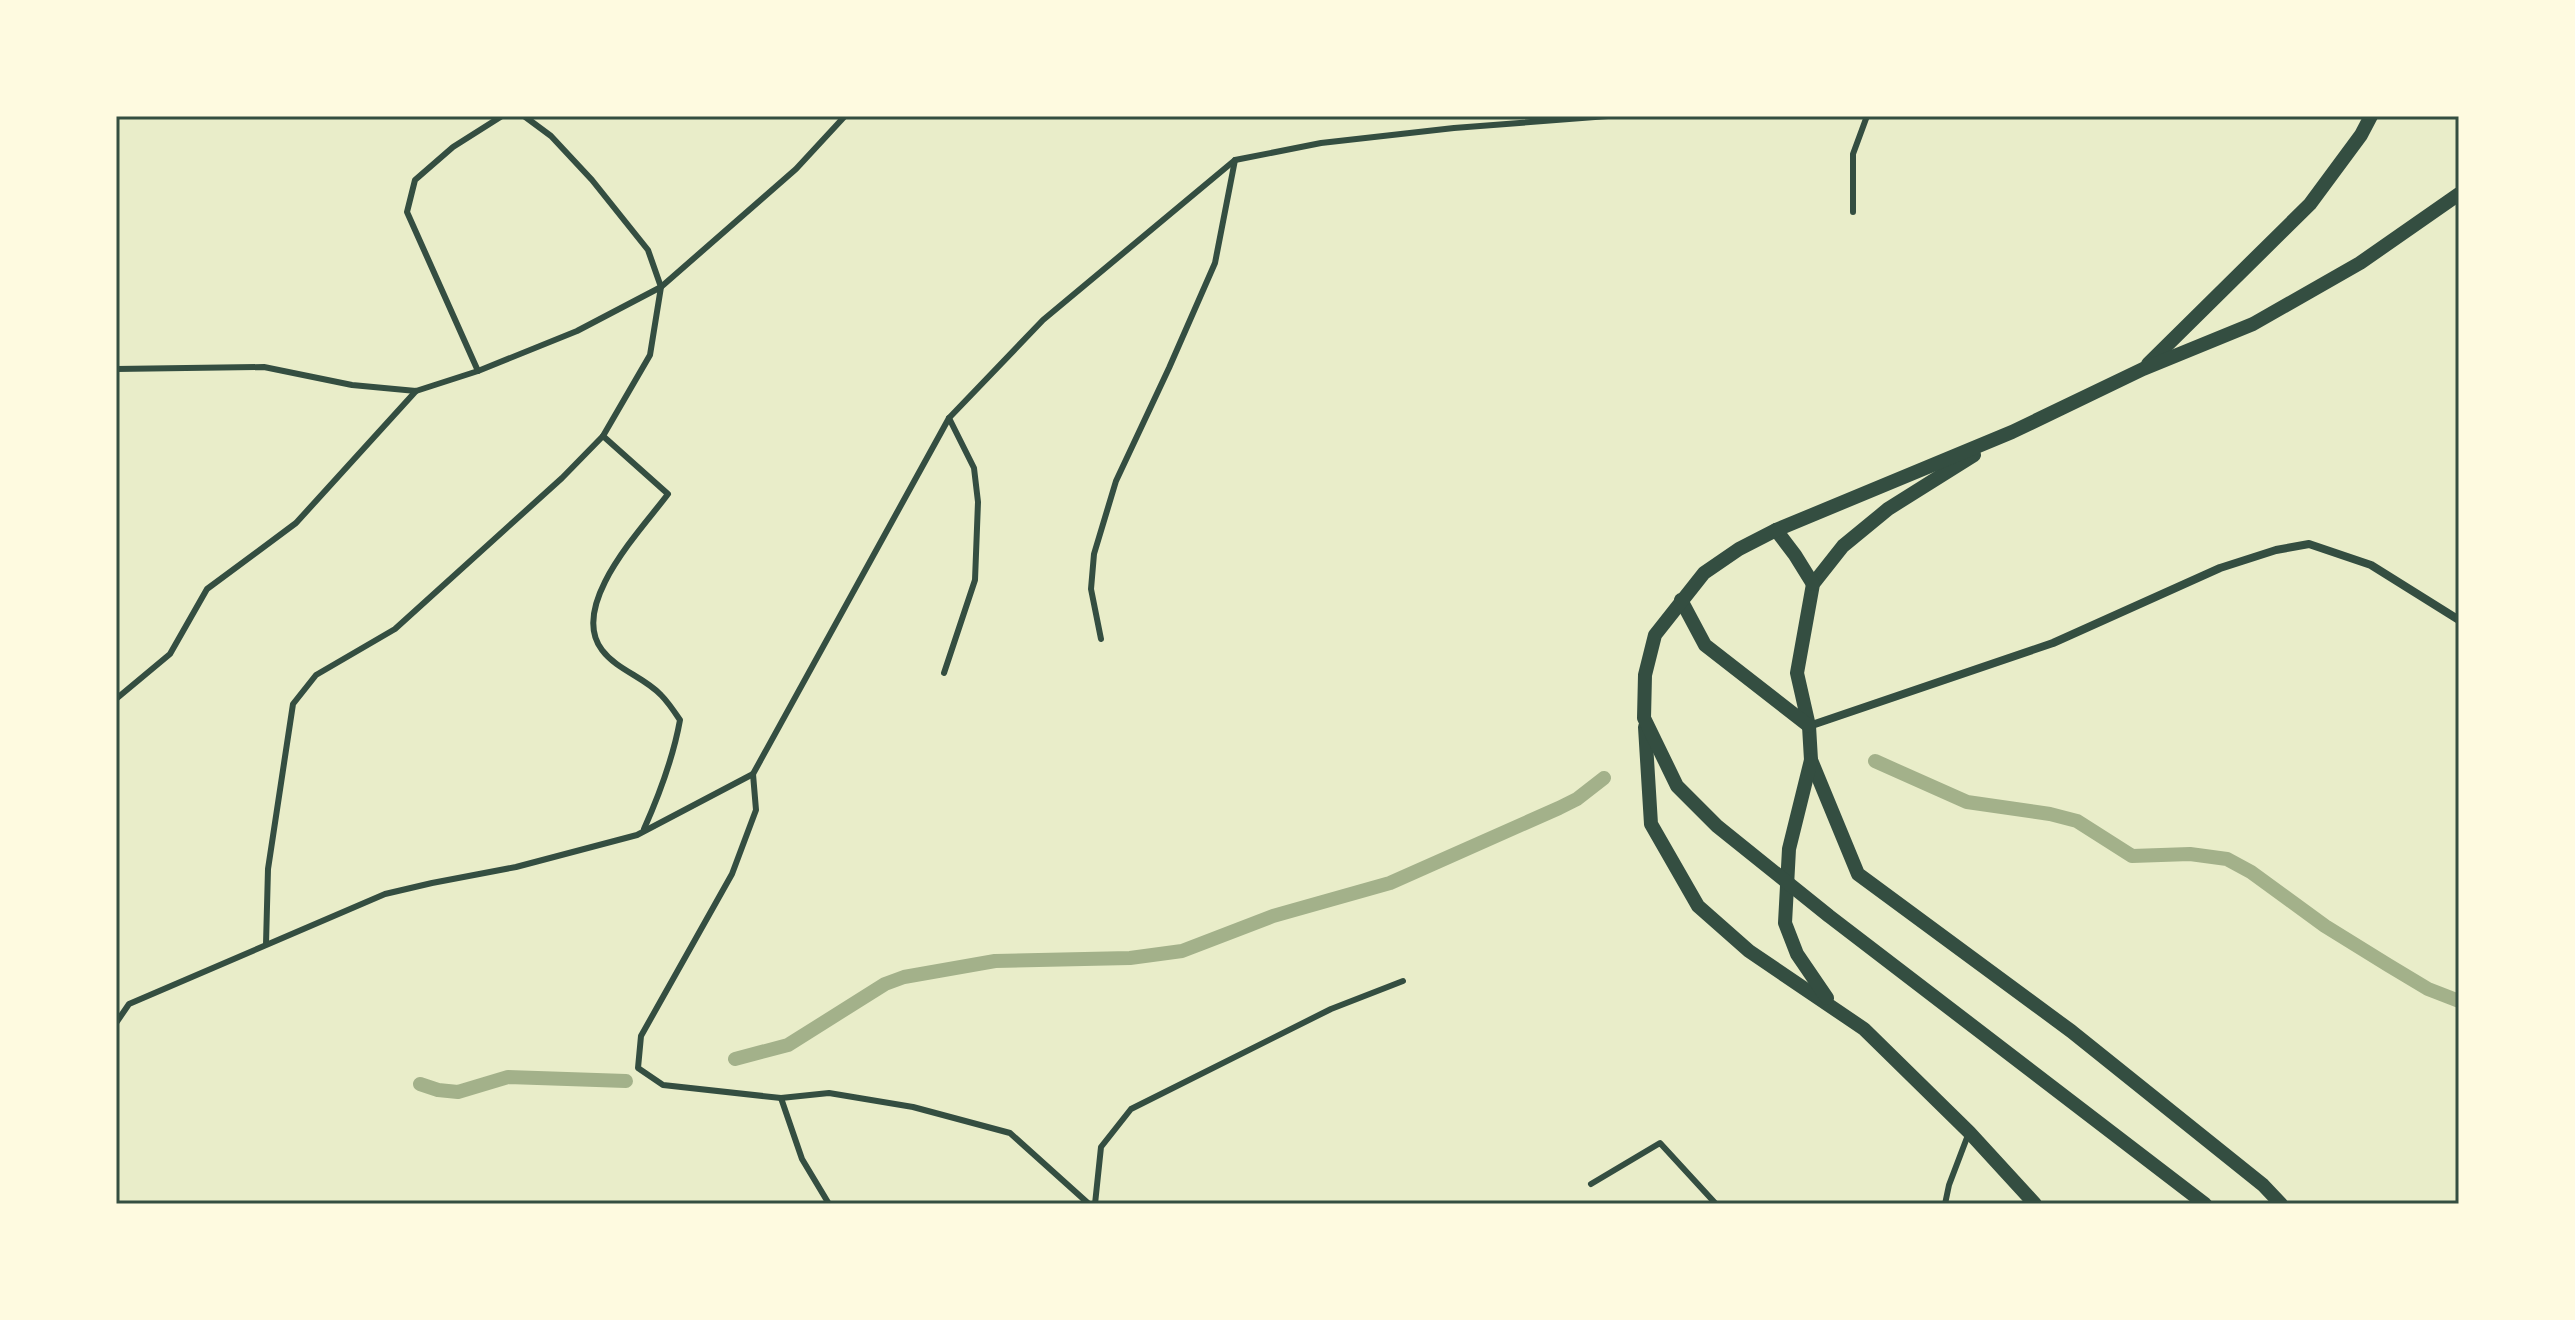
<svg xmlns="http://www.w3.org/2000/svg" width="2575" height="1320" font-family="Raleway,sans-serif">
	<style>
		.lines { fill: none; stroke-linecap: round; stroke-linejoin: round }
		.stream { stroke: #a3b18a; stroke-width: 14 }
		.service { stroke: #344e41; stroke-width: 6 }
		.minor { stroke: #344e41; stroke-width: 8 }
		.tertiary { stroke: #344e41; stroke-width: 14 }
		.neatline { fill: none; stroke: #344e41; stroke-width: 3 }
	</style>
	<rect width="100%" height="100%" fill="#e9edc9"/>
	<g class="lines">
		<g class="stream">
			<path d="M1875,761L1967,802L2050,814L2077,821L2132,856L2190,854L2227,859L2251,872L2325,926L2388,965L2428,989L2459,1001"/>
			<path d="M735,1059L788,1045L885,984L904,977L995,961L1130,958L1182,951L1273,916L1390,883L1559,808L1577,799L1604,778"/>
			<path d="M420,1084L438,1090L458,1092L508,1077L626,1081"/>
		</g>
		<g class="service">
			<path d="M1853,212V154L1867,116"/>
			<path d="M116,369L264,367L352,385L416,391L478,371L577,331L661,287L796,169L845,116"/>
			<path d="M478,371L407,212L415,180L453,147L502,116"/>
			<path d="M603,436L668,494C642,529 568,605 602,650C617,670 644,677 661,695C668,702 674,711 680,720C673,759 660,793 644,829"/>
			<path d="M1101,639L1091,589L1094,554L1116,481L1169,368L1215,263L1235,160"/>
			<path d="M944,673L975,580L978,502L974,468L949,418"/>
			<path d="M116,699L170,654L207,589L296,523L416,391"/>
			<path d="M753,774L756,810L732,874L641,1036L638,1068L663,1085L781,1098L829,1093L913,1107L1010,1133L1089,1204"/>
			<path d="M266,944L268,869L293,704L316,675L395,629L562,478L603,436L650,355L661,287L648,250L592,180L551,136L524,116"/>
			<path d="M116,1023L129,1004L385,894L432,883L516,867L637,835L753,774L949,418L1043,320L1235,160L1321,143L1454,128L1608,116"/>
			<path d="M781,1098L802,1159L829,1204"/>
			<path d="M1591,1184L1660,1143L1716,1204"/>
			<path d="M1095,1204L1101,1147L1131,1109L1331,1009L1403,981"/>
			<path d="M1945,1204L1949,1185L1968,1135"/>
		</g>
		<path class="minor" d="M1809,726L2053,643L2220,568L2276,550L2309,544L2371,565L2459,620"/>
		<g class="tertiary">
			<path d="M2148,364L2310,204L2361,135L2371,116"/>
			<path d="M1974,455L1888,509L1843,546L1813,584L1797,673L1809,726L1811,760L1858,874L2071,1031L2263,1185L2281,1204"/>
			<path d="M1776,530L1795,555L1813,584"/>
			<path d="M1681,600L1705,645L1809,726"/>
			<path d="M1645,727L1651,824L1698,906L1749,951L1864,1029L1969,1132L2035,1204"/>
			<path d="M1811,760L1789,849L1785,923L1797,954L1827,998"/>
			<path d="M2205,1204L1829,916L1717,826L1677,786L1644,718L1645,675L1655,635L1704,573L1739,549L1776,530L2012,432L2143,369L2253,324L2360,263L2459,194"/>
		</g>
	</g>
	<rect width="2575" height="1320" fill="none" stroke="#fefae0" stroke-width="236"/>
	<rect x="118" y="118" width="2339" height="1084" class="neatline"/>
</svg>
